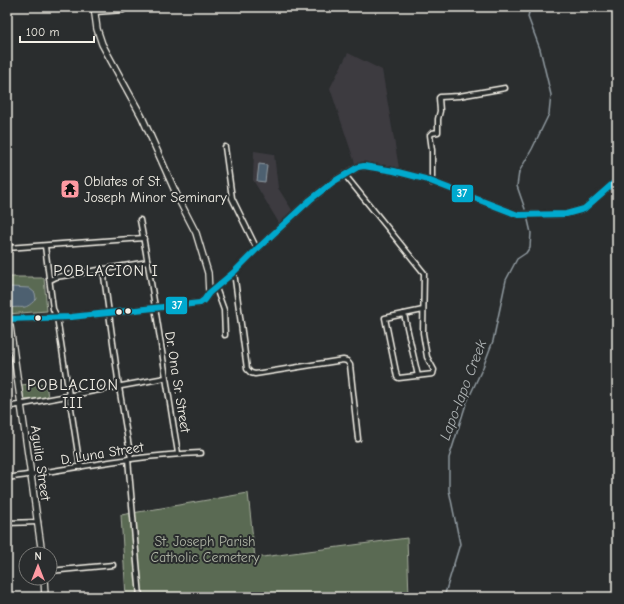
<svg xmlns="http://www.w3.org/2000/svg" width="624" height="604" font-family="'Comic Neue',sans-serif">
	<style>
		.built { fill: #3d3b41 }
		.green { fill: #5a6a53; stroke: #a7ae9e }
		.water { fill: #4e6070; stroke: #909aa0 }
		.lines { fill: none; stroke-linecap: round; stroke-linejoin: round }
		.stream { stroke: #909aa0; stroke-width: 1.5 }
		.minor-casing { stroke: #f4f1e8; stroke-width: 7 }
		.secondary-casing { stroke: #f4f1e8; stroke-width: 8 }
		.minor { stroke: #2a2d2e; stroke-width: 4 }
		.secondary { stroke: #2a2d2e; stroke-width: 5.5 }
		.bus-1-casing { stroke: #2a2d2e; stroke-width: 9 }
		.bus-1 { stroke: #00a9ce; stroke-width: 6 }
		.bus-dot { fill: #f4f1e8; stroke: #2a2d2e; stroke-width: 1.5 }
		.labels { text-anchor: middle; stroke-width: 4; stroke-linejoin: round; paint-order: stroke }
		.poi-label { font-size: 14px; fill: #f4f1e8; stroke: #2a2d2e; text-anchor: start }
		.street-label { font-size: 14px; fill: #f4f1e8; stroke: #2a2d2e }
		.park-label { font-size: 14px; fill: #afb4a5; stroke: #2a2d2e }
		.water-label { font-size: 15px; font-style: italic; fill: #b2b7b8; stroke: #2a2d2e }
		.quarter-label { font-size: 16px; letter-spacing: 1px; fill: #f4f1e8; stroke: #2a2d2e }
		.line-badge { stroke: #2a2d2e; stroke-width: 1.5 }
		.badge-label { font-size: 11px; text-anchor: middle; font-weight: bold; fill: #fff }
	</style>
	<rect width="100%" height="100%" fill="#2a2d2e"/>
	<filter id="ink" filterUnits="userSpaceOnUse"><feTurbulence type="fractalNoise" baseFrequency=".025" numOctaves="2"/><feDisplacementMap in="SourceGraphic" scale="8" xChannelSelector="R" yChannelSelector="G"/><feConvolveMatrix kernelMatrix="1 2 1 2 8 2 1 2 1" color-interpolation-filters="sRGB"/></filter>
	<g filter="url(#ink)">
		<g class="built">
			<path d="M348,53L382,70L399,168L355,163L330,88Z"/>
			<path d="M254,151L274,154L278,188L292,210L279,223L253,180Z"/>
		</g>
		<g class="green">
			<path d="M7,277H33V278H44L47,311L7,314Z"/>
			<path d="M38,383V385L46,384L48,397L28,400L24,399L21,385Z"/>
			<path d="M248,493L255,558L407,538L409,597H126L121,515Z"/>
		</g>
		<g class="water">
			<path d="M259,164L267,165L265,182L257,181Z"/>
			<path d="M11,287L29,288L35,293L36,299C23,313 22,304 7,309V288Z"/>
		</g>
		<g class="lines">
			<g class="stream">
				<path d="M525,209L517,186L519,172L532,149L549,114L551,95L540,49L528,17L530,7"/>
				<path d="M444,597L460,544L449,490V458L466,404L483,367L493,341L506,280L517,259L526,253L530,247L531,233L528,220"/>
			</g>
			<g class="minor-casing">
				<g id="minor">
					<path d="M95,12L123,10"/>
					<path d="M225,147L232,198L257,249"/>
					<path d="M345,175L424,273L423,333L427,357L434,370L433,374L399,378L397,377L385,318L423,310"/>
					<path d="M432,183V150L430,135L432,133L438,132V119L440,111L439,98L440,97L459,96L505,88"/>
					<path d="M140,220C155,298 165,376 178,453"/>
					<path d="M45,246L53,309L57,317L80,467"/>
					<path d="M7,248L144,238"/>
					<path d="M103,269L119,387L131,459"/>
					<path d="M234,272L247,369L251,373L255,374L343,360L347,361L350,365L358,439"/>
					<path d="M50,280L56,277L148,262"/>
					<path d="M216,288L224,310L225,335"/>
					<path d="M404,314L418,376"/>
					<path d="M7,407L165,378"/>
					<path d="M128,459L140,597"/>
					<path d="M7,478C72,469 136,455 201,453"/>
					<path d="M7,523L38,522"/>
					<path d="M50,571L113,565"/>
				</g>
			</g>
			<g class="secondary-casing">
				<g id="secondary">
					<path d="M94,7L97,29L102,44L142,117L179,200L196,233L208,273L209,293"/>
					<path d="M7,319L71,317L200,303L204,300L209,293L234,272L257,249L310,200L333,182L358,167L364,166L394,171L425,179L518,215L566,214L584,209L617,180"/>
					<path d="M9,319L42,554"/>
					<path d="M44,578L45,597"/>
				</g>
			</g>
			<use href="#minor" class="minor"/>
			<use href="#secondary" class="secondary"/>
			<g class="bus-1-casing">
				<path id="bus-1" d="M7,319L71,317L200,303L204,300L209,293L234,272L257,249L310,200L333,182L358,167L364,166L394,171L425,179L518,215L566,214L584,209L617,180"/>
			</g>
			<use href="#bus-1" class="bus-1"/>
		</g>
	</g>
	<defs>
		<g id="temple-square" transform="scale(1)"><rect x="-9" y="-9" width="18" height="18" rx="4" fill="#ff9aa2" stroke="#2a2d2e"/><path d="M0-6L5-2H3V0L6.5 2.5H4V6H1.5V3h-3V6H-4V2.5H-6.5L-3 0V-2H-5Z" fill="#111"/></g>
	</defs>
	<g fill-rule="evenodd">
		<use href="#temple-square" x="70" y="189"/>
	</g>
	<g class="bus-dot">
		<circle cx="128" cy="311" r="3.5"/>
		<circle cx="119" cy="312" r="3.5"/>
		<circle cx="38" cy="318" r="3.5"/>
	</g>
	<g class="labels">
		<g class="poi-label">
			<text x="84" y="186">Oblates of St.<tspan x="84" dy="16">Joseph Minor Seminary</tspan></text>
		</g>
		<g class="street-label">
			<text transform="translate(178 382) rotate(81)" y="5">Dr. Ona Sr. Street</text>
			<text transform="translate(102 453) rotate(-9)" y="5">D. Luna Street</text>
			<text transform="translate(41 463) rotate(82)" y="5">Aguila Street</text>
		</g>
		<g class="park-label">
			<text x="205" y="546">St. Joseph Parish<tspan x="205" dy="16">Catholic Cemetery</tspan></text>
		</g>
		<g class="water-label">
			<text transform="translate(463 390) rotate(-69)" y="5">Lapo-lapo Creek</text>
		</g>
		<g class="quarter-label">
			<text x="106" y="276">POBLACION I</text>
			<text x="73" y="390">POBLACION<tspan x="73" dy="18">III</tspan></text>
		</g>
	</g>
	<g class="line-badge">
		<rect x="451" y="184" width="23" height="19" rx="4" fill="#00a9ce"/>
		<rect x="165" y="296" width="23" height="19" rx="4" fill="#00a9ce"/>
	</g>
	<g class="badge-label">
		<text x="462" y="197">37</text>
		<text x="177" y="309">37</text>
	</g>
	<rect width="624" height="604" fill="none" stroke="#2a2d2e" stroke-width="24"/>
	<rect x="12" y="12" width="600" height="580" fill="none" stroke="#f4f1e8" stroke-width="1.5" filter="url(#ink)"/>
	<g transform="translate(38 566)"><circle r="19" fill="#2a2d2e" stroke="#7b7b78"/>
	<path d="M0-3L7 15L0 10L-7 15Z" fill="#ff9aa2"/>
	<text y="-6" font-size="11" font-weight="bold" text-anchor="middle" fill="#f4f1e8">N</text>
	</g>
	<path d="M20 36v6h74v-6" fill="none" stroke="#f4f1e8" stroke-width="2"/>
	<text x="26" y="36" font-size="12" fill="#f4f1e8" stroke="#2a2d2e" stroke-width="3" paint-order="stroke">100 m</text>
</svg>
